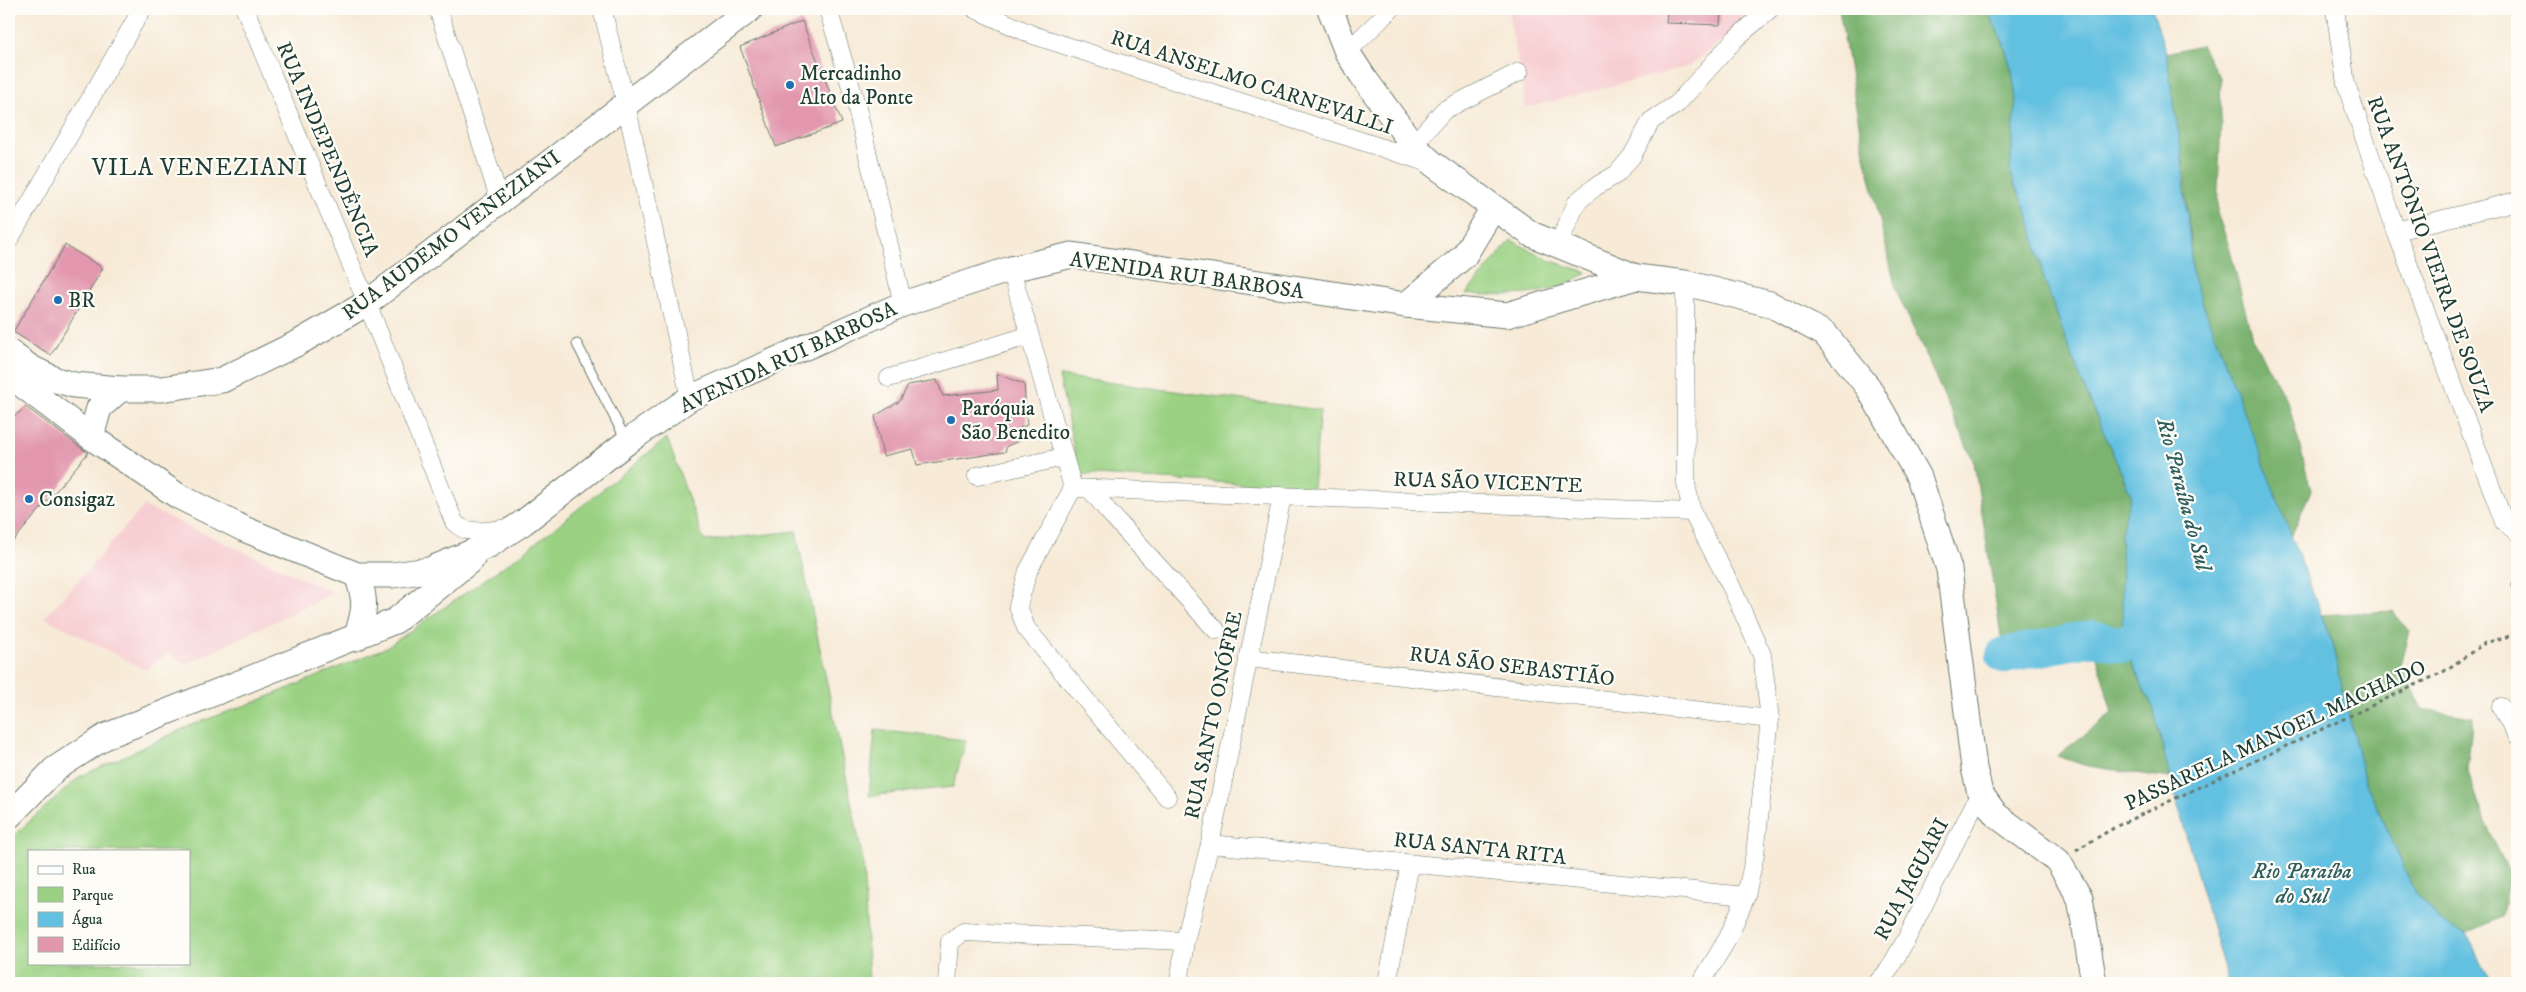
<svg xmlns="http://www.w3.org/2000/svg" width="2526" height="992" font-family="'IM FELL DW Pica',serif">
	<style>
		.built { fill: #f7cfd3 }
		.green { fill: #9ad182; stroke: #5c875b; fill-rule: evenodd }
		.forest { fill: #7bb370; stroke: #4d7852 }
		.water { fill: #62c0e0; stroke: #407e8a }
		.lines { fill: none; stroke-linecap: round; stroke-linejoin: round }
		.river { stroke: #62c0e0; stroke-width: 36 }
		.building { fill: #e297ae }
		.lane-casing { stroke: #6b7a6d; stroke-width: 11 }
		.street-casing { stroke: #6b7a6d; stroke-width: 19 }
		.secondary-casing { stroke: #6b7a6d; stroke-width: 27 }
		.path { stroke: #6b7a6d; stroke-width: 3; stroke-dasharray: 4 4; stroke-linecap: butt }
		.lane { stroke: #fff; stroke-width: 9 }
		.street { stroke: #fff; stroke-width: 18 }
		.secondary { stroke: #fff; stroke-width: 25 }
		.poi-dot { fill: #1f6fb2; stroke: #fdfcf7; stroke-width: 2 }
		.labels { text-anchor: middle; stroke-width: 4.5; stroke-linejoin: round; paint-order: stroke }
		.poi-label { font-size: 21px; fill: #1f3d34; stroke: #fdfcf7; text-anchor: start }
		.street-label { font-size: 21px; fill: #1f3d34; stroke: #fdfcf7 }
		.water-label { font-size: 22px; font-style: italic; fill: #305e5f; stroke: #fdfcf7 }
		.quarter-label { font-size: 24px; letter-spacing: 1px; fill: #1f3d34; stroke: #fdfcf7 }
	</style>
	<rect width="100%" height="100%" fill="#fdfcf7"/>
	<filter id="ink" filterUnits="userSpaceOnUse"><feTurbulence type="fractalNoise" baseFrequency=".02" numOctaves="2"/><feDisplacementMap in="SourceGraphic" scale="10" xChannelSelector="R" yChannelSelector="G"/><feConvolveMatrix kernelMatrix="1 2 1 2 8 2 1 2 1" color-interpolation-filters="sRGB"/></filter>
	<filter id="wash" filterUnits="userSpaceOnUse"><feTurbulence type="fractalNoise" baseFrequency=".0096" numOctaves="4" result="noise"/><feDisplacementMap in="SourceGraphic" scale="20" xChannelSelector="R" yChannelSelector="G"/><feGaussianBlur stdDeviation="1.12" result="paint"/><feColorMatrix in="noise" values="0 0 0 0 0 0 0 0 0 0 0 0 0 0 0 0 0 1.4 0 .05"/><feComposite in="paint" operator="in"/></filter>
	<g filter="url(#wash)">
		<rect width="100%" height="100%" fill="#f7ead7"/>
		<g class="built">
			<path d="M1508,9H1747L1730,34L1690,66L1526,108Z"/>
			<path d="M144,506L334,593L186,664L167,653L146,670L45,618Z"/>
		</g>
		<g class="green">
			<path d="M1511,240L1551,261L1587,272C1554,298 1507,296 1466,294Z"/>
			<path d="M1059,376L1320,410L1313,488L1079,474Z"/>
			<path d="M667,438L704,541L796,531L863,860L869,983H9V843L11,838L79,777L189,726L265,698L387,647L523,553ZM29,851H189V963H29Z"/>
			<path d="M875,730L966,740L953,787L869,796Z"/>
		</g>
		<g class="forest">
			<path d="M1839,9H1987L2003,42L2012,71L2016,99L2010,172L2031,223L2043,276L2080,378L2131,495L2121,533L2123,645L2154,710L2170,778L2087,766L2057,756L2112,713L2092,638L2004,655L1974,462L1896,290L1863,147Z"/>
			<path d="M2201,45L2220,78L2221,119L2217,213L2230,249L2252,338L2289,405L2311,490L2291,537L2193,278L2185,175L2166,53Z"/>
			<path d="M2392,611L2410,631L2401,666L2422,709L2473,717L2467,769L2485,822L2509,873L2502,917L2467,933L2452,929L2440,921L2416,894L2364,779L2331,640L2321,615Z"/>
		</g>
		<path class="water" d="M1987,9H2152L2166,53L2181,149L2193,278L2331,640L2364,779L2416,894L2440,921L2452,928L2467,933L2482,966L2495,983H2228L2170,778L2154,710L2123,645L2121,533L2131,495L2080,378L2043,276L2031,223L2010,172L2016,99L2012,71L2003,42Z"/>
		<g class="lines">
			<path class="river" d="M2004,655L2092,638L2123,645L2164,617"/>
		</g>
		<g id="blocks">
			<g class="building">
				<path d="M1667,9H1721L1720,25L1666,23Z"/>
				<path d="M802,21L842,123L776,147L740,47Z"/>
				<path d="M65,245L103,268L51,355L13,332Z"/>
				<path d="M997,374L1024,384L1027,425L1017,429L1021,440L1007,446L1005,452L917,465L913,449L883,456L875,416L900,401L908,385L937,380L943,396L998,390Z"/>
				<path d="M26,407L88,453L9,546V420Z"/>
			</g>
		</g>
	</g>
	<g filter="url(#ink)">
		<use href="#blocks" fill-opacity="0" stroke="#6b7a6d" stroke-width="1"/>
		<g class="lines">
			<g class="lane-casing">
				<path id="lane" d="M577,344L626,440"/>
			</g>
			<g class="street-casing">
				<g id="street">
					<path d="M245,9L367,303L454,522C468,538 495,529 514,527"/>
					<path d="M438,9L500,201"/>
					<path d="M602,9L626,104L690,398"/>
					<path d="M828,9L856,104L903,304"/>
					<path d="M975,9L1033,35L1429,163"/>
					<path d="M2335,9L2346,84L2396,231L2504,522L2517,532"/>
					<path d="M1347,52L1391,9"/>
					<path d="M1413,145L1444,110L1519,72"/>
					<path d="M2396,231L2517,201"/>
					<path d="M9,240L142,9"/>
					<path d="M1558,245L1577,202L1595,187L1617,174L1632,156L1651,121L1677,104L1735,39L1770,9"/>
					<path d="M1011,269L1073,488L1692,512"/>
					<path d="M1685,283L1686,484L1692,512L1732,588L1762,655L1770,719L1755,854L1746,896L1728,938L1701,983"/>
					<path d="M889,378L1028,336"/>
					<path d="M977,476L1064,457"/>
					<path d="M1073,488L1028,571L1018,606L1026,628L1167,797"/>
					<path d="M1090,489L1108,511L1216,630"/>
					<path d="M1248,658L1770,719"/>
					<path d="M2501,707L2517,735"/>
					<path d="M1210,844L1746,896"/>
					<path d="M947,983L950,942L963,932L1185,941"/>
					<path d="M1179,983L1185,941L1210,844L1282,497"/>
					<path d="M1387,983L1410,864"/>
					<path d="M1877,983L1888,971L1907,938L1980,793"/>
				</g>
			</g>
			<g class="secondary-casing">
				<g id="secondary">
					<path d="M1330,9L1347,52L1364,78L1413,145L1433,164L1531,234L1636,277"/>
					<path d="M1406,305L1464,256L1493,208"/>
					<path d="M9,352L31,368L56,380L74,385L120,389H161L222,380L298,343L367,303L750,9"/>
					<path d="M9,375L91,437L178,496L244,529L357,575H393L429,570L489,545L524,522L627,442L690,398L903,304L1011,269L1072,255L1406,305L1507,315L1636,277L1685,283L1770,304L1825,334L1868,387L1919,477L1949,569L1974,768L1980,793L1996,815L2058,861L2080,898L2094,983"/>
					<path d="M91,437L99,408L120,389"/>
					<path d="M356,638C365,611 367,602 357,575"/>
					<path d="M9,816L55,769L106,736L395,621L472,559"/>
				</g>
			</g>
			<g class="path">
				<path d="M2517,576L2513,585L2517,606"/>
				<path d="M2076,850L2119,825L2443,672L2485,643L2517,634"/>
			</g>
			<use href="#lane" class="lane"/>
			<use href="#street" class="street"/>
			<use href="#secondary" class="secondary"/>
		</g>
	</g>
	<g class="poi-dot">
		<circle cx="790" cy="85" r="5"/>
		<circle cx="58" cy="300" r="5"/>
		<circle cx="951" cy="420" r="5"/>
		<circle cx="29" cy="499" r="5"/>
	</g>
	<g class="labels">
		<g class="poi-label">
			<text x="800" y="80">Mercadinho<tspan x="800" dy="24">Alto da Ponte</tspan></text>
			<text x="68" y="307">BR</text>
			<text x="961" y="415">Paróquia<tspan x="961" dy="24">São Benedito</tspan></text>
			<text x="39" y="506">Consigaz</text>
		</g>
		<g class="street-label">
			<text transform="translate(1252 82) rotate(18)" y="7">RUA ANSELMO CARNEVALLI</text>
			<text transform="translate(328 149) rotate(67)" y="7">RUA INDEPENDÊNCIA</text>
			<text transform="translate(451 235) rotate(-37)" y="7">RUA AUDEMO VENEZIANI</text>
			<text transform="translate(2431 254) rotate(70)" y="7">RUA ANTÔNIO VIEIRA DE SOUZA</text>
			<text transform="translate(1187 275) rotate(8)" y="7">AVENIDA RUI BARBOSA</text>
			<text transform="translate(788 357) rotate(-25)" y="7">AVENIDA RUI BARBOSA</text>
			<text transform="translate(1488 482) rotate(2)" y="7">RUA SÃO VICENTE</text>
			<text transform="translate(1512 666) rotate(7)" y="7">RUA SÃO SEBASTIÃO</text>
			<text transform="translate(1213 715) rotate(-78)" y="7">RUA SANTO ONÓFRE</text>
			<text transform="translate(2275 735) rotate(-25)" y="7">PASSARELA MANOEL MACHADO</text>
			<text transform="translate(1480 848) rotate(6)" y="7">RUA SANTA RITA</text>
			<text transform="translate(1911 879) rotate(-62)" y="7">RUA JAGUARI</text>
		</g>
		<g class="water-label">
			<text transform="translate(2185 494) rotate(75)" y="8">Rio Paraíba do Sul</text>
			<text x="2302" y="878">Rio Paraíba<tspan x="2302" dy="25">do Sul</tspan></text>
		</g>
		<g class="quarter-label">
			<text x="200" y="175">VILA VENEZIANI</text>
		</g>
	</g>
	<rect width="2526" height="992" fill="none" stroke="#fdfcf7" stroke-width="30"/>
	<rect x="28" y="850" width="162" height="115" fill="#fdfcf7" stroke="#a4b0a9"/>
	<rect x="38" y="866" width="25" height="8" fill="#ffffff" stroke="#a4b0a9"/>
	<text x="72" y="874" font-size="15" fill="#1f3d34">Rua</text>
	<rect x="38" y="887" width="25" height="15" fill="#9ad182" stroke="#a4b0a9"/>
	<text x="72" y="900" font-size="15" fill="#1f3d34">Parque</text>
	<rect x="38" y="912" width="25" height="15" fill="#62c0e0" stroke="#a4b0a9"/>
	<text x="72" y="924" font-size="15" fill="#1f3d34">Água</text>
	<rect x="38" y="937" width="25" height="15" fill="#e297ae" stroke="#a4b0a9"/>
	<text x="72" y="950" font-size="15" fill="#1f3d34">Edifício</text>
</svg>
